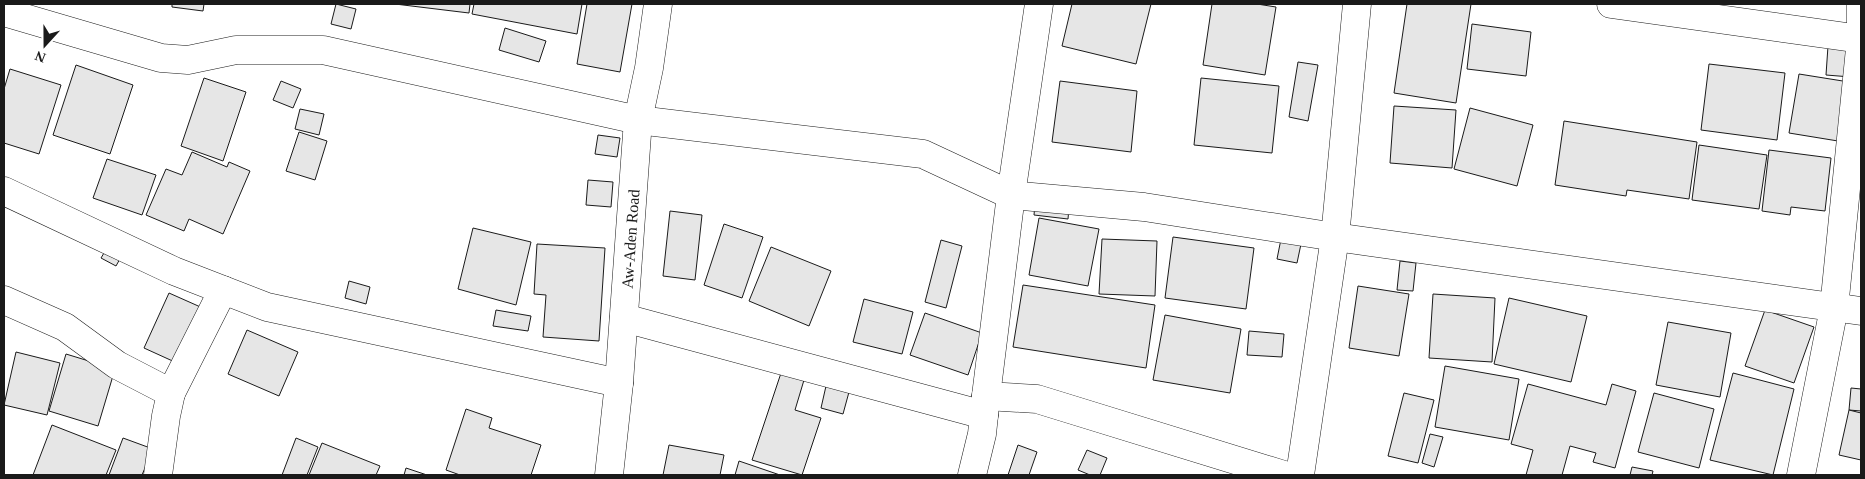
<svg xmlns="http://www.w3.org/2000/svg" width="1865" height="479" font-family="'Times New Roman',serif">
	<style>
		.building { fill: #e6e6e6; stroke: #1a1a1a }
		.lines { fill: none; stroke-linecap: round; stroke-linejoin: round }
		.minor-casing { stroke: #1a1a1a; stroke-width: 29 }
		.minor { stroke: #fff; stroke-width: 28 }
		.labels { text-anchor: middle; stroke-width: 4; stroke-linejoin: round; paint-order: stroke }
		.street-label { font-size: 16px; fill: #1a1a1a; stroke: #fff }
	</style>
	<rect width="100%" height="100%" fill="#fff"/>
	<g class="building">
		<path d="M172,4H204L203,11L172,7Z"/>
		<path d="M336,4L356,9L351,29L331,24Z"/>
		<path d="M395,4H470L469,13Z"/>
		<path d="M474,4H582L577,34L472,14Z"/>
		<path d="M587,4H632L620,72L577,64Z"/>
		<path d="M1072,4H1151L1136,64L1062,46Z"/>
		<path d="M1212,4H1257L1276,7L1265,75L1203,65Z"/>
		<path d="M1407,4H1471L1456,103L1394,93Z"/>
		<path d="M1472,24L1531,32L1526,76L1467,69Z"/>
		<path d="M505,28L546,41L539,62L499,50Z"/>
		<path d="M1828,46L1853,48L1851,77L1826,75Z"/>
		<path d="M1298,62L1318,65L1308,121L1289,117Z"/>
		<path d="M1709,64L1785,73L1777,140L1701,130Z"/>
		<path d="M76,65L133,85L110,154L53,135Z"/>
		<path d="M10,69L61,85L39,154L4,143V89Z"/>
		<path d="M1799,74L1849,82L1838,141L1789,133Z"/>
		<path d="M204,78L246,92L223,161L181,146Z"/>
		<path d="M1201,78L1279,86L1272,153L1194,145Z"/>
		<path d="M281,81L301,89L293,108L273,100Z"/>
		<path d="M1060,81L1137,91L1131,152L1052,142Z"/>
		<path d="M1394,106L1456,110L1452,168L1390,163Z"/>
		<path d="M1470,108L1533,125L1517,186L1454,169Z"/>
		<path d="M300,109L324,114L319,135L295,129Z"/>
		<path d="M1564,121L1697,142L1689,199L1627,190L1626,196L1555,185Z"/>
		<path d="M299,132L327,141L315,180L286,171Z"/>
		<path d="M598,135L620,138L617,157L595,154Z"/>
		<path d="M1699,145L1767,155L1759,209L1692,200Z"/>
		<path d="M1769,150L1831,158L1825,211L1791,207L1790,215L1762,211Z"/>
		<path d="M192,152L227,167L229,162L250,171L223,234L189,219L184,231L146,215L166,169L182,175Z"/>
		<path d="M107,159L156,175L142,215L93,198Z"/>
		<path d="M588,180L613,182L611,207L586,205Z"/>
		<path d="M1036,193L1070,196L1068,219L1034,215Z"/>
		<path d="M670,211L702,215L695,280L663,276Z"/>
		<path d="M1039,218L1099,229L1088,286L1029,275Z"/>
		<path d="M724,224L763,237L742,298L704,285Z"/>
		<path d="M473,228L531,242L516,305L458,289Z"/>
		<path d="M1173,237L1254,248L1246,309L1165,298Z"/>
		<path d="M113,238L127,246L116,266L101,258Z"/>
		<path d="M1102,239L1157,241L1155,296L1099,294Z"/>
		<path d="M1281,239L1301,244L1297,263L1277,259Z"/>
		<path d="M941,240L962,246L946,308L925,302Z"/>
		<path d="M537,244L605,248L599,341L543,337L546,295L534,294Z"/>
		<path d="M771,247L831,271L809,326L749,301Z"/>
		<path d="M1400,261L1416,263L1413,291L1397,290Z"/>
		<path d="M349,281L370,287L366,304L345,298Z"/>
		<path d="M1023,285L1155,305L1146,368L1013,347Z"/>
		<path d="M1358,286L1409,294L1399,356L1349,348Z"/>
		<path d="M169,293L214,313L188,368L144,348Z"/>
		<path d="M1433,294L1495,298L1492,362L1429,358Z"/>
		<path d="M1509,298L1587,316L1571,382L1494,364Z"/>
		<path d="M864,299L913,312L902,354L853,342Z"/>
		<path d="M496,310L531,316L528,331L493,326Z"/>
		<path d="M1765,310L1814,327L1794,383L1745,366Z"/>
		<path d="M925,313L982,333L968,375L910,355Z"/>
		<path d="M1165,315L1241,329L1230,393L1153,380Z"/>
		<path d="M1668,322L1731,333L1720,397L1656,385Z"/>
		<path d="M247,330L298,352L279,396L228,374Z"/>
		<path d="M1249,331L1284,334L1282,357L1247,355Z"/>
		<path d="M16,352L60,363L47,415L4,405Z"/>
		<path d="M66,354L115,369L98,426L49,411Z"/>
		<path d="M1445,366L1519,379L1509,440L1435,427Z"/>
		<path d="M781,373L804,380L795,410L821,418L802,475L752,460Z"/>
		<path d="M1733,373L1794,389L1773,475L1710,460Z"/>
		<path d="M1528,384L1606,405L1612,384L1636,391L1615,468L1593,462L1596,453L1570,446L1562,475H1526L1533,450L1511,444Z"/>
		<path d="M826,386L849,392L843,414L821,408Z"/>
		<path d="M1851,388L1861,389V411L1849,410Z"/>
		<path d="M1404,393L1434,400L1418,463L1388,456Z"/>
		<path d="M1654,393L1714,409L1699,468L1638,452Z"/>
		<path d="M466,409L492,418L489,428L541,445L531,475H460L446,470Z"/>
		<path d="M1849,410L1861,413V460L1839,455Z"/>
		<path d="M52,425L116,450L106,475H33Z"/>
		<path d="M1430,434L1443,437L1434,467L1422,463Z"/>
		<path d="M123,438L153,449L142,475H109Z"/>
		<path d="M296,438L318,447L307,475H282Z"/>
		<path d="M322,443L380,466L376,475H309Z"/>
		<path d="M669,445L724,455L720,475H663Z"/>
		<path d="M1018,445L1037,452L1029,475H1008Z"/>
		<path d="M1087,450L1107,458L1100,475H1090L1078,470Z"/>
		<path d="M739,461L780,475H735Z"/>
		<path d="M1632,467L1653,471L1652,475H1630Z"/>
		<path d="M406,468L427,475H404Z"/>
	</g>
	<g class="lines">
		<g class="minor-casing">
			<g id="minor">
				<path d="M1611,4L1861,39"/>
				<path d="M4,12L161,58L188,60L236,50H323L638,120L923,154L1011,195L1144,207L1335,237L1861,311"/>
				<path d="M4,191L174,271L267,307L619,383"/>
				<path d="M4,300L65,327L117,365L171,393L166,416L158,475"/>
				<path d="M624,318L984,415"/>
				<path d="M171,393L223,290"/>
				<path d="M986,396L1037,399L1284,475"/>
				<path d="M609,475L619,383L638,120L649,68L658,4"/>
				<path d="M972,475L982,434L986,396L1011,195L1039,4"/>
				<path d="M1300,475L1335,237L1357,4"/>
				<path d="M1801,475L1834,308L1861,39V4"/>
			</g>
		</g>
		<use href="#minor" class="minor"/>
	</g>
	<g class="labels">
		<g class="street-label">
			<text transform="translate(630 239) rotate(-86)" y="6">Aw-Aden Road</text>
		</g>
	</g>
	<rect width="1865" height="479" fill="none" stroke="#1a1a1a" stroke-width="10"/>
	<g transform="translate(45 45) rotate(201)" stroke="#ffffff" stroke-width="4" paint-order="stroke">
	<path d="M0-4L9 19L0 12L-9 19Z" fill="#1a1a1a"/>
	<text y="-8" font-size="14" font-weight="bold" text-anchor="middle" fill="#1a1a1a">N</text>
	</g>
</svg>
